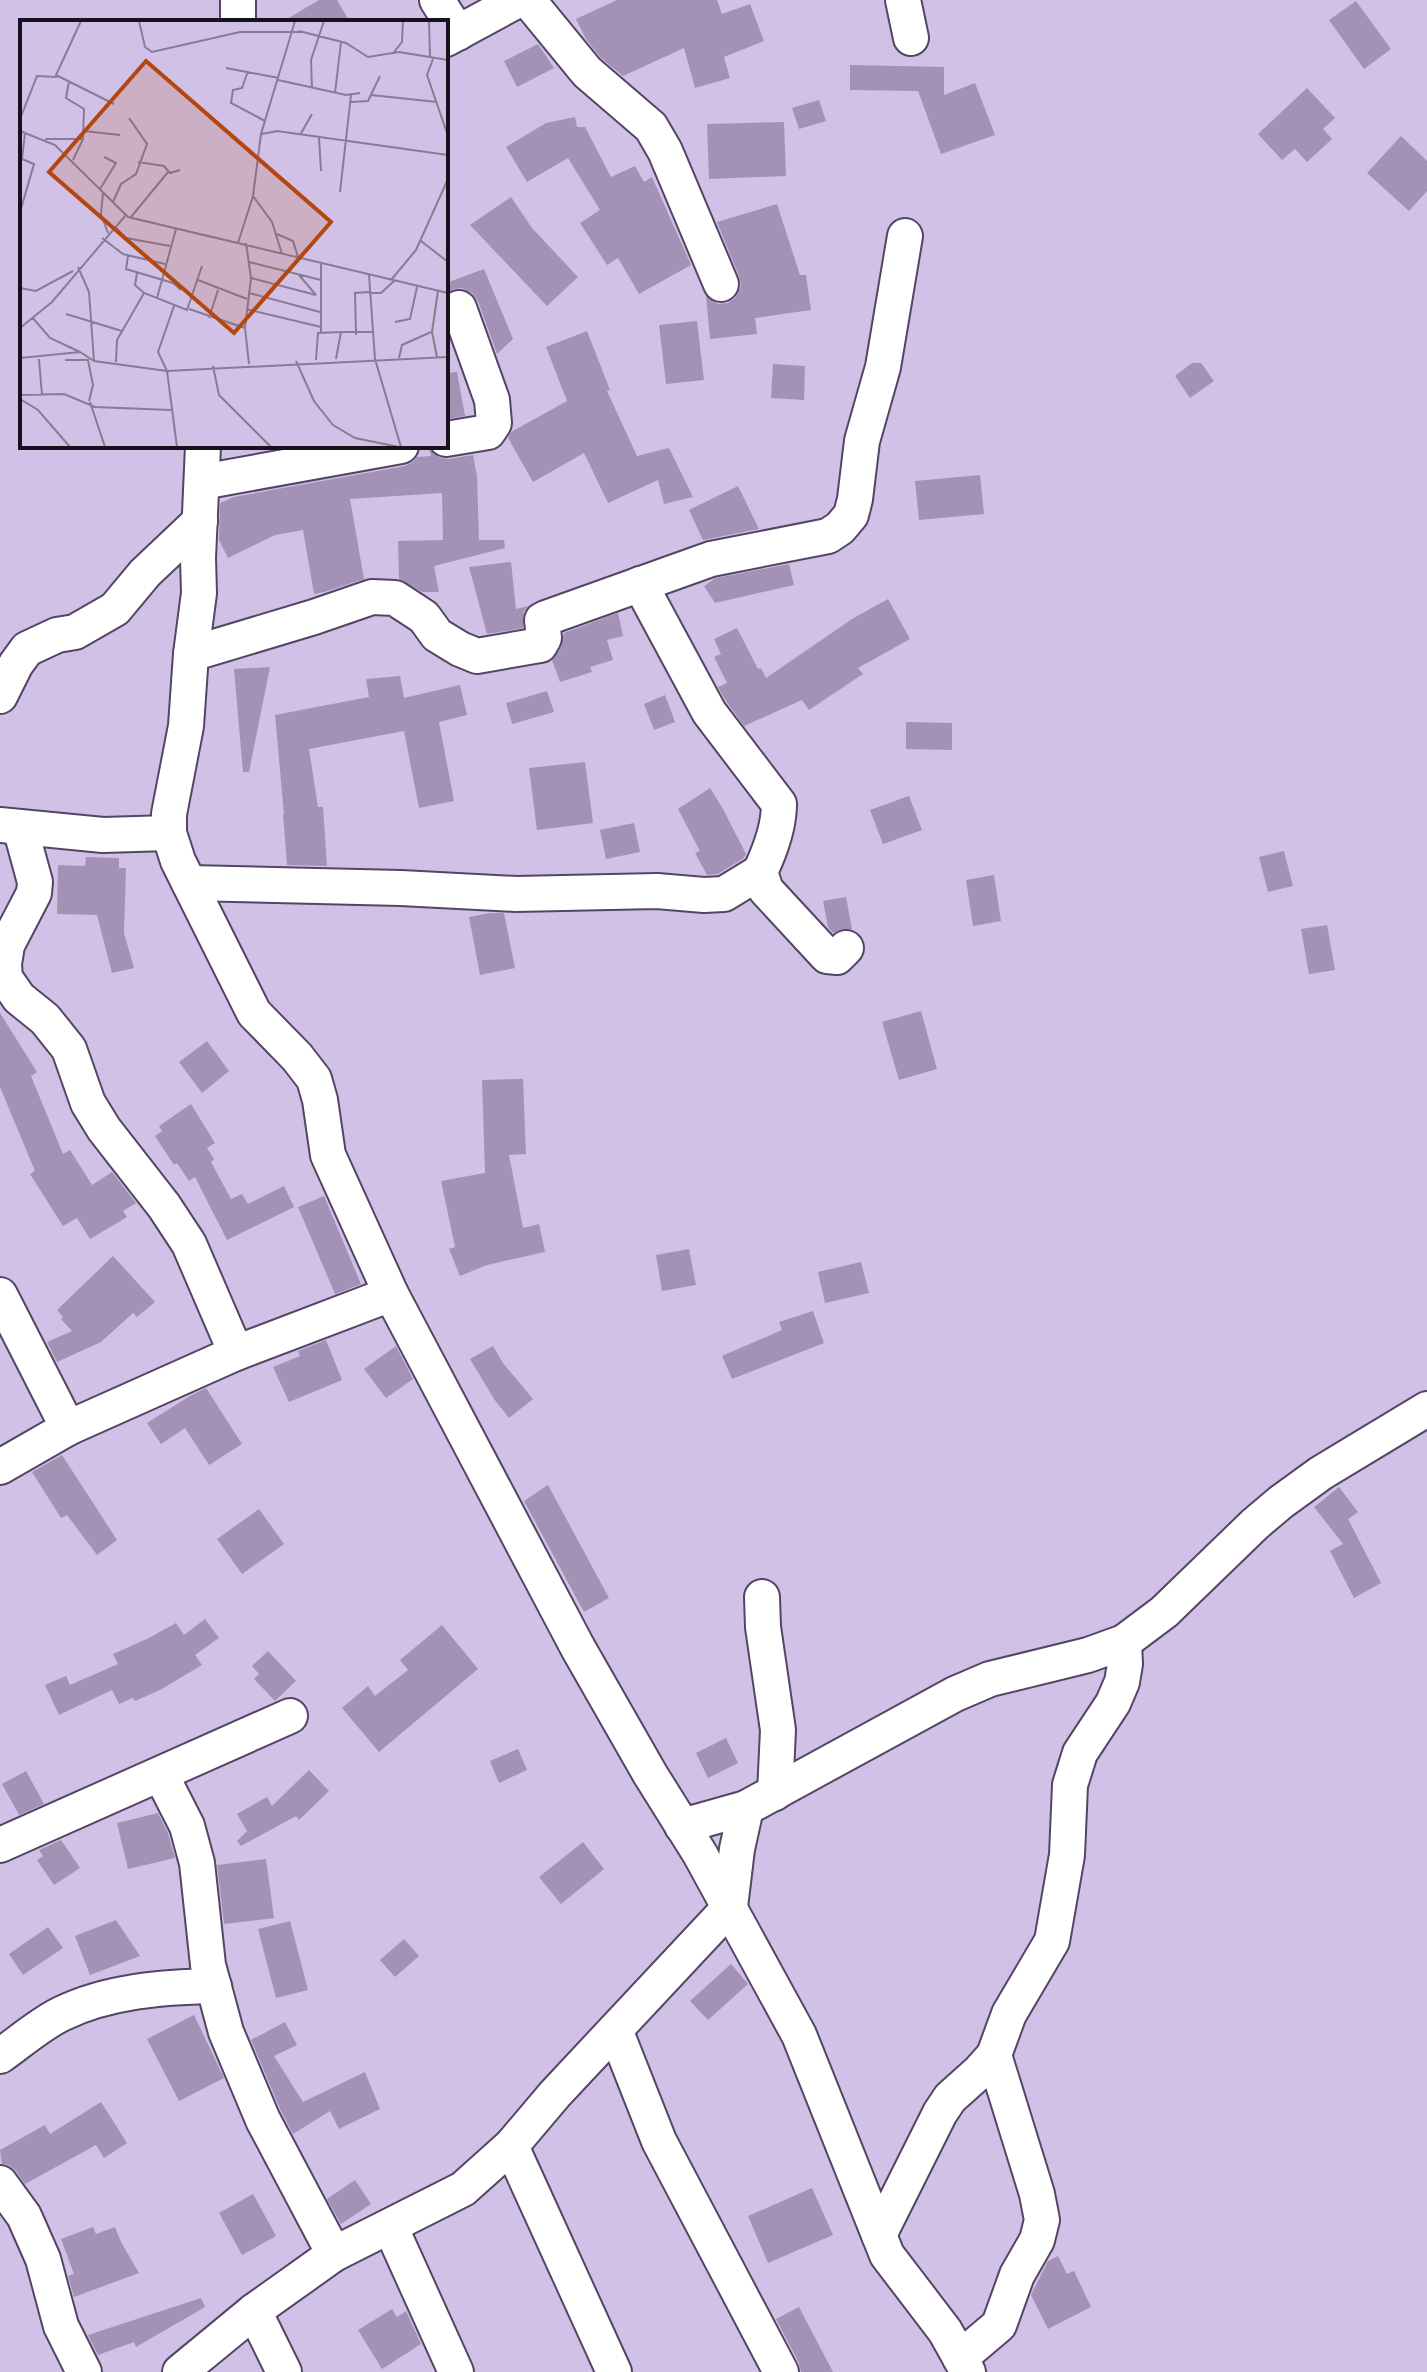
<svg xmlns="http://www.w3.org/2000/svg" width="1427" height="2372" font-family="Signika,sans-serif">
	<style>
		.building { fill: #a392b6 }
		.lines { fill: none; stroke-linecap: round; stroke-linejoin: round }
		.minor-casing { stroke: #544564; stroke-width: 38 }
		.minor { stroke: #fff; stroke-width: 34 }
		.inset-road { fill: none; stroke: #877b96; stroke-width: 2 }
		.view { fill: #b44710; fill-opacity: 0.15; stroke: #b44710; stroke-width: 4 }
		.inset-edge { fill: none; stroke: #17111e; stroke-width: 4 }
	</style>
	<rect width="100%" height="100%" fill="#d2c1e6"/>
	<g class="building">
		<path d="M319,0H337L350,22H282Z"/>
		<path d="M617,0H717L722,14L750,4L764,41L724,57L730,78L695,88L684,48L623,76L601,58L586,39L576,19Z"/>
		<path d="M1356,1L1391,49L1364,69L1329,20Z"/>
		<path d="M538,44L554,68L517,87L504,61Z"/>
		<path d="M850,65L944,67V95L975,83L995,135L941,154L918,91L850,90Z"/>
		<path d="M1307,88L1335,118L1323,129L1332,139L1307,162L1295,149L1282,160L1258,134Z"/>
		<path d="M819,100L826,121L799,129L792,108Z"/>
		<path d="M575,117L577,127H585L611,177L635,166L644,182L652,177L691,265L639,294L618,258L607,265L580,223L600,210L568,158L527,182L506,147L546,123Z"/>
		<path d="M784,122L786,176L709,179L707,124Z"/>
		<path d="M1401,136L1427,161V191L1409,211L1367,173Z"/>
		<path d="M511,197L532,228L578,277L547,306L470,225Z"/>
		<path d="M777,204L800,275H806L811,310L755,318L757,334L710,339L706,296L718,304L728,303L736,297L741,286L739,276L717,222Z"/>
		<path d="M484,269L513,339L497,354L478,301L472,293L462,288L453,289L446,293V283Z"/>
		<path d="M697,321L704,380L666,384L659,325Z"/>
		<path d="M587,331L610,390L607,391L637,456L669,448L693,497L664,504L658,480L608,503L584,453L533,482L508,438L511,432L567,401L546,347Z"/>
		<path d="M1192,363H1201L1214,381L1190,398L1175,376Z"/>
		<path d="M773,364L805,366L804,400L771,398Z"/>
		<path d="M457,372L465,416L446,419V373Z"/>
		<path d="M429,449L440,458L449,459L473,455L477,476L479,540H504L505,548L434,566L439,592H422L399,579L398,541L443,540L442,493L350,499L364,579L324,592L314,594L303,530L275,535L228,558L219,540L220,503L234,497L405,466L413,462L417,457L431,456Z"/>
		<path d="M980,475L984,514L919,520L915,481Z"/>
		<path d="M738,486L759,529L703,540L689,510Z"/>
		<path d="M511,562L516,609L529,606L524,611L523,628L487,634L469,567Z"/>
		<path d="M789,564L794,585L715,603L704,586L716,578Z"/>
		<path d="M888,599L910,639L858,668L863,674L809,710L802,700L744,726L726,701L718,687L727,683L714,657L721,654L714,639L737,628L758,669L761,668L766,678L852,619Z"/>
		<path d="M618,613L623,636L607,640L613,660L590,667L592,672L560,682L552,660L561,648L564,633Z"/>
		<path d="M270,667L249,772H243L234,669Z"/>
		<path d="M400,676L404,698L460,685L467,715L439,722L454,801L419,808L404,731L309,749L318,807H323L327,866L287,865L283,814H284L275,715L369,697L366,679Z"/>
		<path d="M547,691L554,712L512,724L506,703Z"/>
		<path d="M665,695L675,722L654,730L644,704Z"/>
		<path d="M906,722L952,723V750L906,749Z"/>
		<path d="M585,762L593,823L537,830L529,768Z"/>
		<path d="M710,788L723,809L746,854L744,858L718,874L707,875L695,853L700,851L678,809Z"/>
		<path d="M909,796L922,830L883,844L870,810Z"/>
		<path d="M634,823L640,852L606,859L600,830Z"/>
		<path d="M1284,851L1293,886L1268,892L1259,857Z"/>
		<path d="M86,857L119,858V868H126L124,933L134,968L112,973L97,915L57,914L58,865L85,866Z"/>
		<path d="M994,875L1001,921L973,926L966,880Z"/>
		<path d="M846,897L852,929H842L833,933L828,927L823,901Z"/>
		<path d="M490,913H504L515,968L480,975L469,917Z"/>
		<path d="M1327,925L1335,970L1309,974L1301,929Z"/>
		<path d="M921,1011L937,1069L899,1080L882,1022Z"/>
		<path d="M0,1013L37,1072L31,1076L63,1154L70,1150L92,1185L112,1172L136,1203L123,1211L127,1217L90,1239L77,1218L63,1226L30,1174L35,1171L0,1087Z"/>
		<path d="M207,1041L229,1071L202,1093L179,1062Z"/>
		<path d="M523,1079L526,1154L509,1155L523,1228L539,1224L545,1252L487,1265L460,1276L449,1249L455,1247L441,1181L485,1173L482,1080Z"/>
		<path d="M191,1104L215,1143L207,1148L214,1159L211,1162L231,1199L242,1194L248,1204L284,1186L294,1207L227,1240L195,1177L189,1181L177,1163L174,1165L155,1136L162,1131L159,1126Z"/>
		<path d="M324,1196L361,1284L335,1294L298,1207Z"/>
		<path d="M689,1249L696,1285L662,1291L656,1255Z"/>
		<path d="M113,1256L155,1302L137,1317L133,1313L101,1342L57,1362L47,1342L72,1331L61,1319L63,1317L57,1310Z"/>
		<path d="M861,1262L869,1293L825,1303L818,1272Z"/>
		<path d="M813,1311L824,1343L732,1379L722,1356L782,1330L779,1322Z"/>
		<path d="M326,1340L342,1380L289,1402L273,1367L300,1356L298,1351Z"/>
		<path d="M396,1346L413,1379L386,1398L364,1369Z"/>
		<path d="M493,1346L503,1363L533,1399L509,1418L494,1399L470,1359Z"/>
		<path d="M206,1388L242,1444L209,1465L185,1428L161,1444L147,1423L190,1396Z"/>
		<path d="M62,1455L117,1540L97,1555L67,1515L61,1518L32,1472Z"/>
		<path d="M548,1485L609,1598L584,1612L524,1501Z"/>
		<path d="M1339,1487L1358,1512L1348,1519L1381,1583L1354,1598L1330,1551L1343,1544L1314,1507Z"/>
		<path d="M259,1509L284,1544L242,1574L217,1539Z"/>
		<path d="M205,1619L219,1638L195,1655L202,1665L160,1690L135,1701L133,1698L119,1704L112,1690L59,1715L45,1685L66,1676L70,1685L118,1664L113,1654L149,1638L176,1623L184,1635Z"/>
		<path d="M442,1625L478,1669L379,1752L342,1708L368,1686L375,1696L408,1670L400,1660Z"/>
		<path d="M268,1651L296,1681L275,1701L254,1679L259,1674L252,1666Z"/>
		<path d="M726,1738L738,1763L708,1778L696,1753Z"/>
		<path d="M518,1749L527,1770L499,1783L490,1761Z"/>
		<path d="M309,1770L329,1791L299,1820L296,1816L241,1846L237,1841L247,1831L237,1814L267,1797L272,1806Z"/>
		<path d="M26,1771L44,1804L19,1815L2,1784Z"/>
		<path d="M158,1813L168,1833L175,1858L128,1869L117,1823Z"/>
		<path d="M61,1840L80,1868L54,1885L37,1860L43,1856L39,1850Z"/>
		<path d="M583,1842L604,1869L561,1904L539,1877Z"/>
		<path d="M266,1859L274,1918L224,1924L217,1865Z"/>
		<path d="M116,1920L140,1956L90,1975L75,1936Z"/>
		<path d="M290,1921L308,1990L276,1998L258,1929Z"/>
		<path d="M48,1927L63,1948L23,1975L9,1954Z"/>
		<path d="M404,1939L419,1956L395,1977L380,1960Z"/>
		<path d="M731,1964L748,1984L708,2020L690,2001Z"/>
		<path d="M194,2015L224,2078L179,2101L147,2039Z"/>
		<path d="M285,2022L297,2045L274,2056L303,2102L365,2072L380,2109L339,2129L330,2111L293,2134L281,2111L251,2040Z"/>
		<path d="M101,2102L127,2143L104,2158L96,2145L25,2184L16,2171L9,2165L2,2164L0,2150L45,2125L50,2134Z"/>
		<path d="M355,2180L371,2204L341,2224L327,2199Z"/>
		<path d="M812,2188L833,2235L768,2263L748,2216Z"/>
		<path d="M253,2194L276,2236L242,2255L219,2213Z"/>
		<path d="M93,2227L96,2234L115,2227L121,2242L139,2273L74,2297L68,2276L74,2274L61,2239Z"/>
		<path d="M1058,2256L1067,2274L1074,2271L1091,2307L1048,2329L1031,2295L1048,2261Z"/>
		<path d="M201,2298L205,2307L136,2347L134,2342L98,2355L88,2335Z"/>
		<path d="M799,2307L833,2372H801L799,2363L776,2319Z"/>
		<path d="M392,2309L397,2317L406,2311L421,2344L382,2369L358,2330Z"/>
	</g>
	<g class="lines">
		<g class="minor-casing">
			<g id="minor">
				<path d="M238,0V22"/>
				<path d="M437,0L458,33"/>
				<path d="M528,0L587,72L651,127L665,151L721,284"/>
				<path d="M903,0L911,38"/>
				<path d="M446,39L518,0"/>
				<path d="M446,439L488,432L494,423L492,400L459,308"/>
				<path d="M203,446L198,558L199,593L191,654L186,726L169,814V833L178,861L254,1013L297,1057L314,1079L320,1100L328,1155L391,1294L578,1648L650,1774L700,1854L799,2035L887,2255L945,2331L968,2372"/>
				<path d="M202,482L401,446"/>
				<path d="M640,584L709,712L779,804C779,827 770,851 760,872L766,890L827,956L837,957L846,948"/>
				<path d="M191,654L314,617L372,597L395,598L424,617L437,635L460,649L477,656L540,645L544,638L542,620L546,618L711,559L828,536L840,528L851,515L855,499L862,441L883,367L905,236"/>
				<path d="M0,696L16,664L27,649L57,635L75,632L115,609L145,573L200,521"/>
				<path d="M0,825L103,835L169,833"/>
				<path d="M20,827L35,882L34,893L7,945L4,964L5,978L19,998L45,1019L69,1049L88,1103L104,1129L164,1206L189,1244L236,1353"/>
				<path d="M189,883L401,888L516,894L657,891L704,895L724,894L760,872"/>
				<path d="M0,1295L68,1428"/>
				<path d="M0,1467L68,1428L236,1353L391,1294"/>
				<path d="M762,1597L763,1627L778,1730L775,1793"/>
				<path d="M161,1775L187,1826L197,1863L208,1965L226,2032L263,2120L334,2254"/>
				<path d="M682,1826L746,1808L955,1694L990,1679L1088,1655L1124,1642L1164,1612L1255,1524L1281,1502L1321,1473L1427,1409"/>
				<path d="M0,1845L290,1716"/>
				<path d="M616,2032L659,2141L781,2372"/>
				<path d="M0,2056C20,2042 39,2025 61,2014C108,1991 163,1987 214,1986"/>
				<path d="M511,2146L614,2372"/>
				<path d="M0,2183L24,2216L43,2259L61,2326L84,2372"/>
				<path d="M390,2226L456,2372"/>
				<path d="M879,2235L940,2113L950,2098L979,2072L994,2055L1009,2014L1052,1941L1067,1855L1070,1785L1080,1753L1113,1703L1122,1682L1125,1664L1124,1642"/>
				<path d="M254,2311L284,2372"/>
				<path d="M960,2358L999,2325L1017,2275L1037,2240L1042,2220L1037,2194L994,2055"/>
				<path d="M180,2372L254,2311L334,2254L463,2189L511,2146L555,2094L730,1907L737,1849L746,1808"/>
			</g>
		</g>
		<use href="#minor" class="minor"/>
	</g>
	<g transform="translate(20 20)">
		<rect width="428" height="428" fill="#d2c1e6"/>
		<path class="inset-road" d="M61,1L36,55L94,84M119,1L125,27L132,32L220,12H281M409,1L410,36M279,11L326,23L348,37L379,32L428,40M374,32L382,22L383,1M413,39L407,55L428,116M206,48L259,58M228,51L222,68L213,70L211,83L245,101M258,60L326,75L340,73M49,61L46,78L64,89L63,119L53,140M292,69L291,40L304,1M315,73L321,22M351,75L417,82M331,82L348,81L360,56M0,99L17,56L37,57M0,111L35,125L108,197L428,273M64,111L100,115M242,114L257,111L428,135M280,115L292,94M299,118L301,151M25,119H63M118,142L144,146L150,153L160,150M80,169L96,143L84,137M320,172L331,75M83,173L81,194L88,213M233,176L252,202L262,234M93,182L101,164L116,154L127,124L109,98M0,192L14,144L2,139L5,113M111,197L148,152M95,207L106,218L150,226M257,214L273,221L278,237M82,218L103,234L145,244M401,221L428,242M218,223L233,176L241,114L275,1M226,223L231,258L225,308L229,344M108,236L106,249L153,263L161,270M229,242L301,260M301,243V312M58,247L69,272L74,341M117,253L115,265L124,273L167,290L182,246M279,255L296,275M349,255L355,339L381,427M231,258L296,275M178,260L227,279M371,260L396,230L428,159M0,268L16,271L53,251M229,273L300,292M349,273H361L374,261M137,278L156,209M154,286L138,332L147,351L157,427M169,289L225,308M226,289L301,307M46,294L102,311M12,297L30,318L60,332M189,298L198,270M375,302L390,299L397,267M0,308L32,282L105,196M336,315L335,273L349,272M417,337L412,312L418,271M0,338L60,332L74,341L147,351L428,337M379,338L382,325L411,312M19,339L22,375M316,339L321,312H352M45,340H68L73,365L69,381M296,340L298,313L321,312M276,341L294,381L313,405L335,418L379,427M96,342L97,320L124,273M193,346L199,375L251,427M0,375L44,374L75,387L151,390M0,379L18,390L50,427M70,382L85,427"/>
		<path class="view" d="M126,41L311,202L214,313L29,152Z"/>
		<rect width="428" height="428" class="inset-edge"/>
	</g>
</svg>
